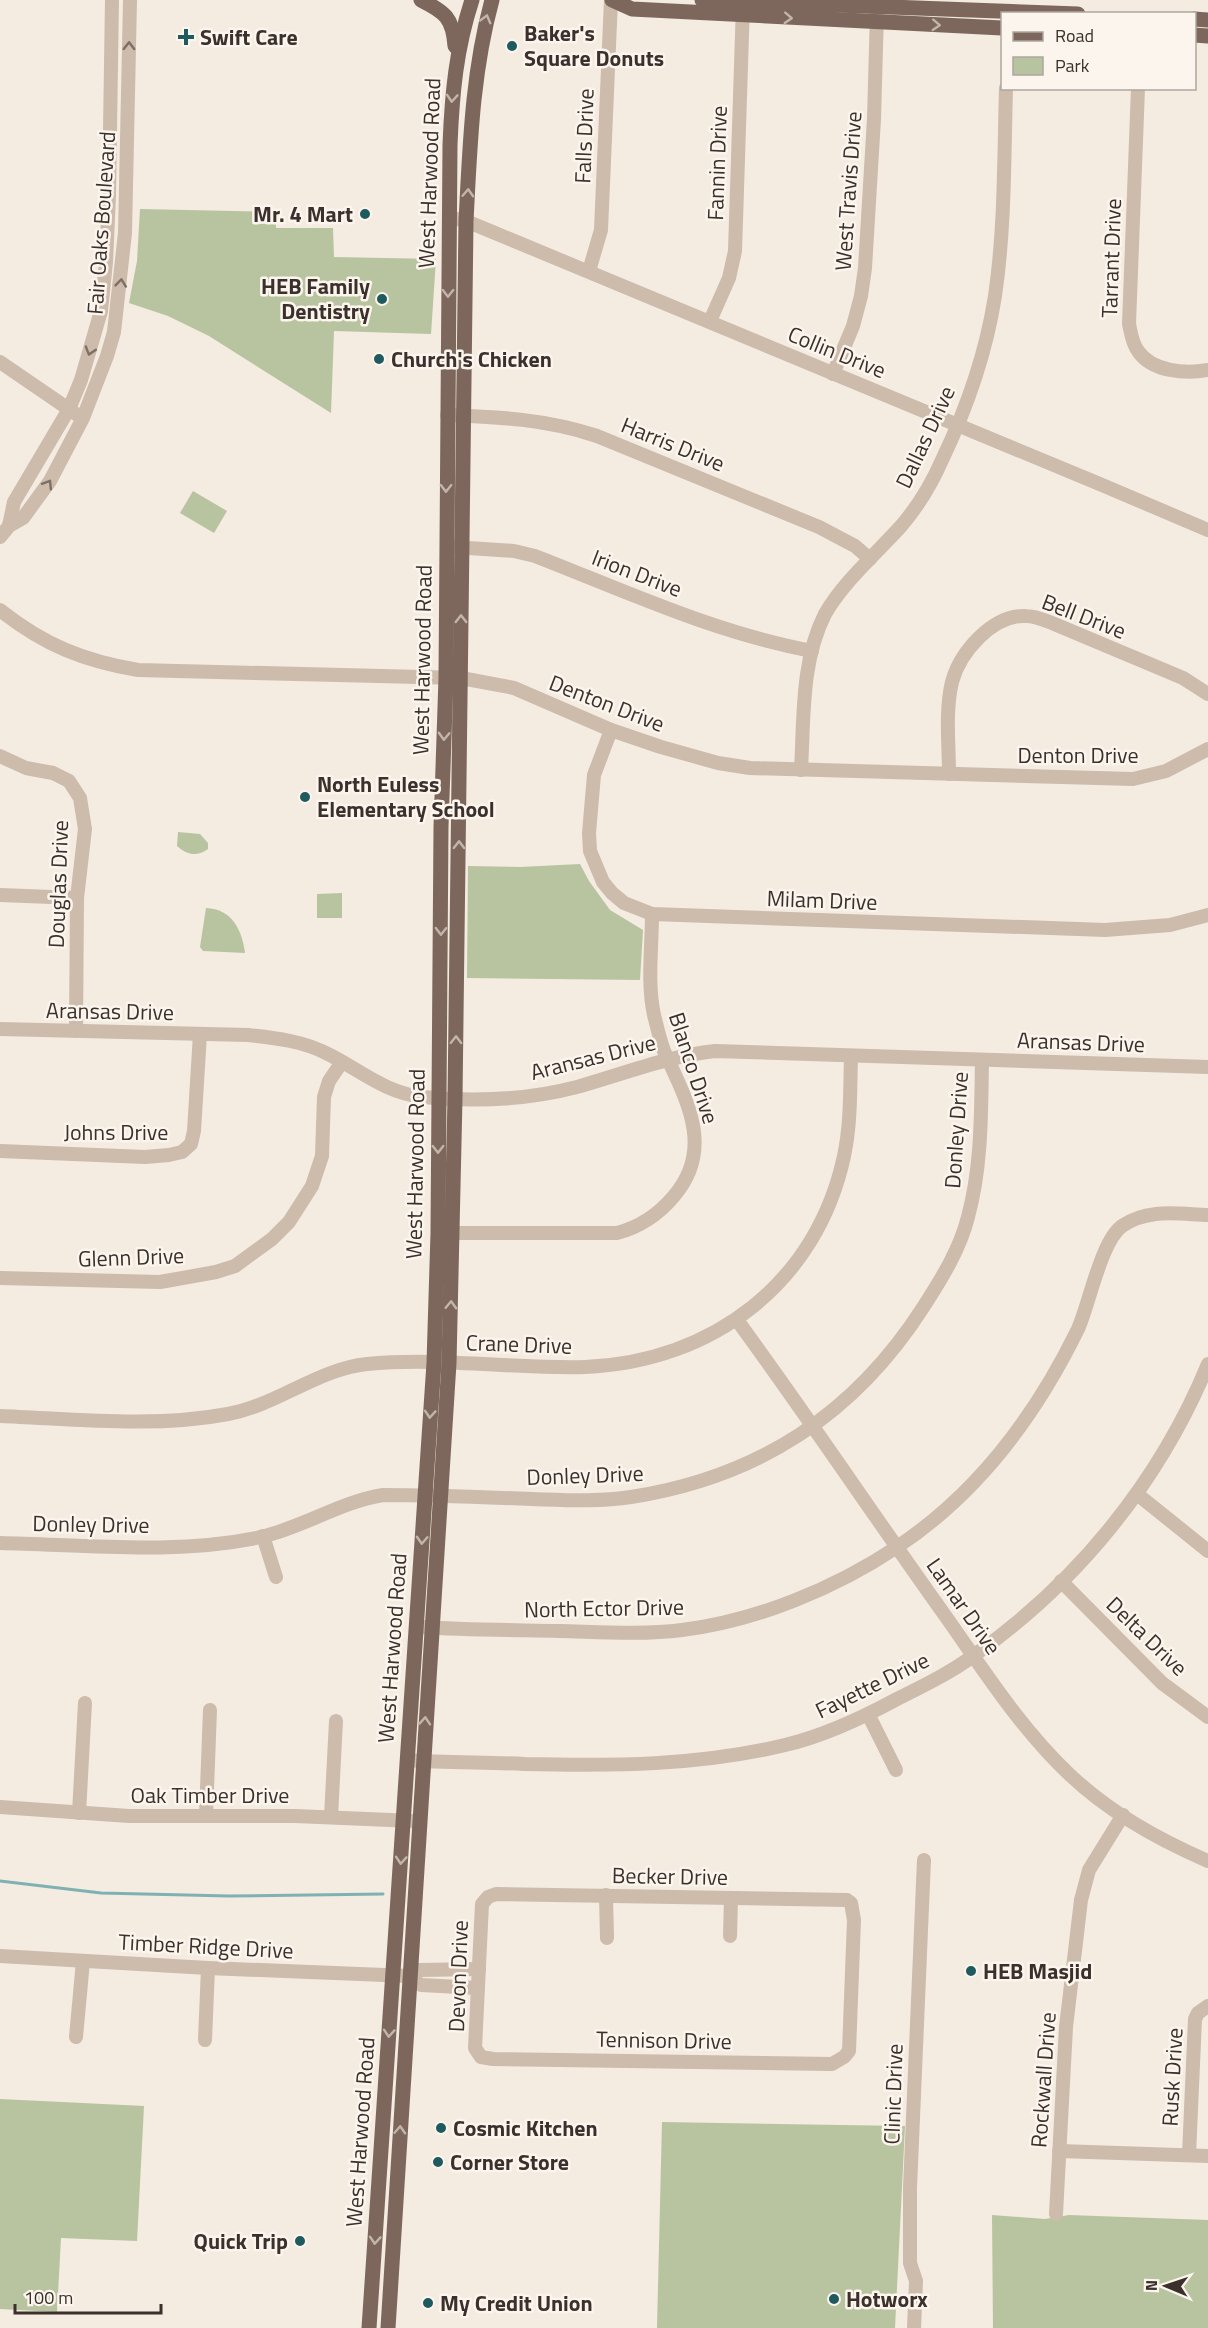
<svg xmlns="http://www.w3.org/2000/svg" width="1208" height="2328" font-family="'Titillium Web',sans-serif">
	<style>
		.green { fill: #b8c4a0 }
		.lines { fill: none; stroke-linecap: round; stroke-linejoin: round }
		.stream { stroke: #7fb0b2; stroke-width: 3 }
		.minor { stroke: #cdbbac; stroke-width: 14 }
		.major { stroke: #7d675c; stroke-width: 15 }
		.oneway { stroke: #c2b5ac }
		.oneway2 { stroke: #7d6f65 }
		.poi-dot { fill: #1f5a5e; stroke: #fbf5ee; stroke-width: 2 }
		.labels { text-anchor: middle; stroke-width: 5; stroke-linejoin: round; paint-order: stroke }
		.poi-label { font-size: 22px; font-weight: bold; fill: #3b302b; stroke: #fbf5ee; text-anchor: start }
		.street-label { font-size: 22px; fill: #3b302b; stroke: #fbf5ee }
	</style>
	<rect width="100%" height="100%" fill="#f4ebe1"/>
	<g class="green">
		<path d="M140,209L276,212V228H333L334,257L436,259L431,334L334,331L331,413L209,336L168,316L129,303L137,261Z"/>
		<path d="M193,491L227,511L214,533L180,513Z"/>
		<path d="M178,832L200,834L208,843V849C197,857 187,855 177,846Z"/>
		<path d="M580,864L589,881L610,910L643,930L640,980L467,978L468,866L520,867Z"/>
		<path d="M342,893V918H317V894Z"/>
		<path d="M206,908C232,909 242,930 245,953L203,951L200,947Z"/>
		<path d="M0,2099L144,2106L137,2241L61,2238L57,2312L0,2309Z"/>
		<path d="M662,2122L905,2126L895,2328H657Z"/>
		<path d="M992,2215L1045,2219L1069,2215L1208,2220V2328H993Z"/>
	</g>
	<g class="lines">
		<path class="stream" d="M0,1881L101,1893L229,1896L383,1894"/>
		<g class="minor">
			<path d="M1138,88L1129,324C1131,333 1132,343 1138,351C1152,372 1186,374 1208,370"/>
			<path d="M449,217L466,221L495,233C733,330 971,429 1208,530"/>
			<path d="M589,271L601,230L611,0"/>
			<path d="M710,321L729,278L735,251L743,4"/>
			<path d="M0,362L76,414"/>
			<path d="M833,374L853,326L861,296L865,268L874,119L877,12"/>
			<path d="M447,415C499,417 546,419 597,436L819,527L855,546L870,559"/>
			<path d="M9,526L14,502L69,409L81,380L101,311L106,262L109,196L112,0"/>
			<path d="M0,537L9,526L23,518L50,481L83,418L107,356L114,332L125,233L130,0"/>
			<path d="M453,547L514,551L535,556C625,591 715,633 812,651"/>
			<path d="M0,610C44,645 84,661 138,670L461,678L514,688L611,730L661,747L718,763L750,768L1133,779L1166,771L1208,749"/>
			<path d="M611,730L594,775L589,833L590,851L603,882L612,893L624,903L652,914L1105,930L1170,925L1208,915"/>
			<path d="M0,756L26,768L53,773L69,781L80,798L85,829L77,898L76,1031"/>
			<path d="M801,770C804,718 801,661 825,614C843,582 877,553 902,525C918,506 932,483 942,460C967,408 986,353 995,296C1005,228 1004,157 1006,88"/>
			<path d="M949,774C949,744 945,711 952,682C960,652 993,614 1026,616C1035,616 1044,620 1052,623L1183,678L1208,694"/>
			<path d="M0,895L77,898"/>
			<path d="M0,1029L248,1035C276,1038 303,1041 328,1054C360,1070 385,1093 423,1097C474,1102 527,1100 577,1087C623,1074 668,1056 715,1051L1208,1067"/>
			<path d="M0,1151L145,1157L169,1155L182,1152L191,1144L194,1131L200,1034"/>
			<path d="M443,1233H617C640,1227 659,1214 674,1196C715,1148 686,1099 664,1051C660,1040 657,1027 654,1015C647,983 652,947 652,914"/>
			<path d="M0,1278L160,1282L216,1272L235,1266L272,1239L289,1222L312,1186L322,1156L324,1097L329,1081L342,1062"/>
			<path d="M737,1320C808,1417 874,1516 944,1614C983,1669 1020,1728 1070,1775C1109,1812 1159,1840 1208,1861"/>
			<path d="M0,1416C75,1419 154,1428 228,1414C277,1405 318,1369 367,1364C440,1357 513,1369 585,1367C712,1362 817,1283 844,1156C851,1124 850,1089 851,1056"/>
			<path d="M1137,1494L1208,1551"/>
			<path d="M263,1536L276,1577"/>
			<path d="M0,1543C87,1545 176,1555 261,1537C304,1527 340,1502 383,1495C432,1495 482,1497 532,1499C565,1500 599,1502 631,1497C759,1477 855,1414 924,1306C942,1278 960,1249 968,1217C982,1165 981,1113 982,1060"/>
			<path d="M1061,1581L1162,1683L1208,1717"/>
			<path d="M421,1627C467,1630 513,1630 559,1631C600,1632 642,1635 682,1630C756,1621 836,1588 897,1547C977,1494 1036,1415 1078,1329C1089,1305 1101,1241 1122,1226C1148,1208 1178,1214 1208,1215"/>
			<path d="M868,1714L896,1770"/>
			<path d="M407,1760C446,1763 485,1762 524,1764C612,1766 699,1766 785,1745C824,1736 862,1718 897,1699C923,1686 950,1673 973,1656C1077,1583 1160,1481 1208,1364"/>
			<path d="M0,1807L129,1816H295L414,1821"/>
			<path d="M79,1813L85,1703"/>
			<path d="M206,1815L210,1710"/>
			<path d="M331,1817L336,1721"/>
			<path d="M496,1894L847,1900L851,1903L854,1920L849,2051L844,2057L832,2064L493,2059L481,2057L475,2048L482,1904L488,1897Z"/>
			<path d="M606,1895L607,1938"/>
			<path d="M730,1936L731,1898"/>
			<path d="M0,1956L208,1968L409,1976"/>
			<path d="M409,1976L421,1985L478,1988"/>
			<path d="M409,1976L419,1970L479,1969"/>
			<path d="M76,2037L83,1961"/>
			<path d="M205,2040L208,1968"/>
			<path d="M1059,2151L1208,2156"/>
			<path d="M1189,2155L1195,2019L1198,2013L1208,2006"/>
			<path d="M1056,2214L1066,2027L1081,1900L1089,1870L1123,1815"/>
			<path d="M914,2328L916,2281L910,2263V2188L924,1860"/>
		</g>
		<g class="major">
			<path d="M421,0C445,12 453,18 455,46"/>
			<path d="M612,0L632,9L1002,28"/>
			<path d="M702,0L1078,14"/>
			<path d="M1194,19L1208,20"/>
			<path d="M1194,35L1208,36"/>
			<path d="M369,2328L434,1363L438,1233L441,827L446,678L450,145C452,94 456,49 472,0"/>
			<path d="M388,2328L449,1363L455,1098L466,221C470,146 472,73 492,0"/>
		</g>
	</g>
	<defs><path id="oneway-chevron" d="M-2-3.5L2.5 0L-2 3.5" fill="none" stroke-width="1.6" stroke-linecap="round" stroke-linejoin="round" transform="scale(1.5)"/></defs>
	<g class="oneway">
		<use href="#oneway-chevron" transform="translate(788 18) rotate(3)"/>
		<use href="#oneway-chevron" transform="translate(486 19) rotate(-75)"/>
		<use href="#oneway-chevron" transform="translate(936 25) rotate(3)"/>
		<use href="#oneway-chevron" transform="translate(452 98) rotate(94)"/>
		<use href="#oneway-chevron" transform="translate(468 193) rotate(-87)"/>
		<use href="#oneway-chevron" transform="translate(448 293) rotate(91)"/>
		<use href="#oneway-chevron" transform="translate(446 488) rotate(91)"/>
		<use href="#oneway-chevron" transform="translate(461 619) rotate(-90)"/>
		<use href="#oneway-chevron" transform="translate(444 736) rotate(92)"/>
		<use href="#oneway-chevron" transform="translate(459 845) rotate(-89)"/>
		<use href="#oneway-chevron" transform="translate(441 931) rotate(91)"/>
		<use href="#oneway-chevron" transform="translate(456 1040) rotate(-89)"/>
		<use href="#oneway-chevron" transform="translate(438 1149) rotate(90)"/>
		<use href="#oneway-chevron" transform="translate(451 1305) rotate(-88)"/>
		<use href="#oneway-chevron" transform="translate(430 1414) rotate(94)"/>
		<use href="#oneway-chevron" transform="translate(422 1540) rotate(93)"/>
		<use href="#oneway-chevron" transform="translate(425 1721) rotate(-86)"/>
		<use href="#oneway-chevron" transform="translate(401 1860) rotate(94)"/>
		<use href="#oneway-chevron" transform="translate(389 2033) rotate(94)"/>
		<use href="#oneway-chevron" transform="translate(400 2130) rotate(-87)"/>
		<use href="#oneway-chevron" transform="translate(375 2240) rotate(94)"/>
	</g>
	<g class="oneway2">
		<use href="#oneway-chevron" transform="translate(129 46) rotate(-89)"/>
		<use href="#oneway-chevron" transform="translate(121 283) rotate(-84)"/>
		<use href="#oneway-chevron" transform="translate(90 351) rotate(107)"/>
		<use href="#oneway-chevron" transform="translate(48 484) rotate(-58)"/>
	</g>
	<g class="poi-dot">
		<path d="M183 28h6v6h6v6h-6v6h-6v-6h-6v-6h6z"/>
		<circle cx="512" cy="46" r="6"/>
		<circle cx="365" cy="214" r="6"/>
		<circle cx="382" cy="299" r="6"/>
		<circle cx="379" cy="359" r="6"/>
		<circle cx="305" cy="797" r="6"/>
		<circle cx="971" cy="1971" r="6"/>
		<circle cx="441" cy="2128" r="6"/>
		<circle cx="438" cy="2162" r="6"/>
		<circle cx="300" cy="2241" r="6"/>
		<circle cx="834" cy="2299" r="6"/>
		<circle cx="428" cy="2303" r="6"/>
	</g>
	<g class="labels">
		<g class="poi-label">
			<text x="524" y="41">Baker's<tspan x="524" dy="25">Square Donuts</tspan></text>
			<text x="200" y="45">Swift Care</text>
			<text x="353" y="222" text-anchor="end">Mr. 4 Mart</text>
			<text x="370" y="294" text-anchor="end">HEB Family<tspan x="370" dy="25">Dentistry</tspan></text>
			<text x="391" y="367">Church's Chicken</text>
			<text x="317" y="792">North Euless<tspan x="317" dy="25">Elementary School</tspan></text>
			<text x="983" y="1979">HEB Masjid</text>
			<text x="453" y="2136">Cosmic Kitchen</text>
			<text x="450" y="2170">Corner Store</text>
			<text x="288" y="2249" text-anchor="end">Quick Trip</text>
			<text x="846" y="2307">Hotworx</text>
			<text x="440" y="2311">My Credit Union</text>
		</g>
		<g class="street-label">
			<text transform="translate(584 136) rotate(-88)" y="8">Falls Drive</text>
			<text transform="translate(717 163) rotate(-88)" y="8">Fannin Drive</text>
			<text transform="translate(429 173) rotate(-88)" y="8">West Harwood Road</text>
			<text transform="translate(848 191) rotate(-86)" y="8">West Travis Drive</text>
			<text transform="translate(101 223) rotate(-86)" y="8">Fair Oaks Boulevard</text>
			<text transform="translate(1111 258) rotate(-88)" y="8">Tarrant Drive</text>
			<text transform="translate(837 352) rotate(22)" y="8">Collin Drive</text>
			<text transform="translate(925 437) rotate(-65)" y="8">Dallas Drive</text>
			<text transform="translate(673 444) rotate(22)" y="8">Harris Drive</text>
			<text transform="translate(637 573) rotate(21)" y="8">Irion Drive</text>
			<text transform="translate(1084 616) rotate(21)" y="8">Bell Drive</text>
			<text transform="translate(422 660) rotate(-89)" y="8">West Harwood Road</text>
			<text transform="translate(607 703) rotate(21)" y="8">Denton Drive</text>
			<text x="1078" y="763">Denton Drive</text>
			<text transform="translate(58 884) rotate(-88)" y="8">Douglas Drive</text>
			<text transform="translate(822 900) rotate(2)" y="8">Milam Drive</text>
			<text transform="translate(110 1011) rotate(1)" y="8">Aransas Drive</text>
			<text transform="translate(1081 1042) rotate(2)" y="8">Aransas Drive</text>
			<text transform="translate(593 1057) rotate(-14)" y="8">Aransas Drive</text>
			<text transform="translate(694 1068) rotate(72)" y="8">Blanco Drive</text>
			<text transform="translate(956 1130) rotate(-86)" y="8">Donley Drive</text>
			<text x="116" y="1140">Johns Drive</text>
			<text transform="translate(415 1164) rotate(-89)" y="8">West Harwood Road</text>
			<text transform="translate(131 1257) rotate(-2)" y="8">Glenn Drive</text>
			<text transform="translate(519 1344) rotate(2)" y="8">Crane Drive</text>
			<text transform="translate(585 1475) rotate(-2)" y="8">Donley Drive</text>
			<text transform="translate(91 1524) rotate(1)" y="8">Donley Drive</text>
			<text transform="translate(964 1606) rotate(55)" y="8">Lamar Drive</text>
			<text transform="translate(604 1608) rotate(-1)" y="8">North Ector Drive</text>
			<text transform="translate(1147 1636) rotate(44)" y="8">Delta Drive</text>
			<text transform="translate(392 1648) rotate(-86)" y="8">West Harwood Road</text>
			<text transform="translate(872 1685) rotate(-26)" y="8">Fayette Drive</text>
			<text x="210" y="1803">Oak Timber Drive</text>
			<text transform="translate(670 1876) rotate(1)" y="8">Becker Drive</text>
			<text transform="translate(206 1946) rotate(3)" y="8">Timber Ridge Drive</text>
			<text transform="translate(458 1976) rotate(-88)" y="8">Devon Drive</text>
			<text transform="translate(664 2040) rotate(1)" y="8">Tennison Drive</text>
			<text transform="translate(1172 2077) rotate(-87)" y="8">Rusk Drive</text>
			<text transform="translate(1043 2080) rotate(-86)" y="8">Rockwall Drive</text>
			<text transform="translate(893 2094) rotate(-88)" y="8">Clinic Drive</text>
			<text transform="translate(360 2132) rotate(-86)" y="8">West Harwood Road</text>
		</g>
	</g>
	<rect x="1001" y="12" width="195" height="78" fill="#fbf5ee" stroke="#aea6a0" stroke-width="1.5"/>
	<rect x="1013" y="32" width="30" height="9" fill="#7d675c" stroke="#aea6a0" stroke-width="1.5"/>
	<text x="1055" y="42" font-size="18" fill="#3b302b">Road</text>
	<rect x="1013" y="57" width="30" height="18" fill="#b8c4a0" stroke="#aea6a0" stroke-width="1.5"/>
	<text x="1055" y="72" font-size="18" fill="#3b302b">Park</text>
	<g transform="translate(1166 2286) rotate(272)" stroke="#fbf5ee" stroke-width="4.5" paint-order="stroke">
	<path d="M0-4.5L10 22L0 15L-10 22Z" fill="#3b302b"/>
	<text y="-9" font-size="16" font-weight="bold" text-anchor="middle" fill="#3b302b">N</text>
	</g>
	<path d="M15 2304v9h146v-9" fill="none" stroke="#3b302b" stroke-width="3"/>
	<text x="24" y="2304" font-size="18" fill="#3b302b" stroke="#fbf5ee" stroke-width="4.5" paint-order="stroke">100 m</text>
</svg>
